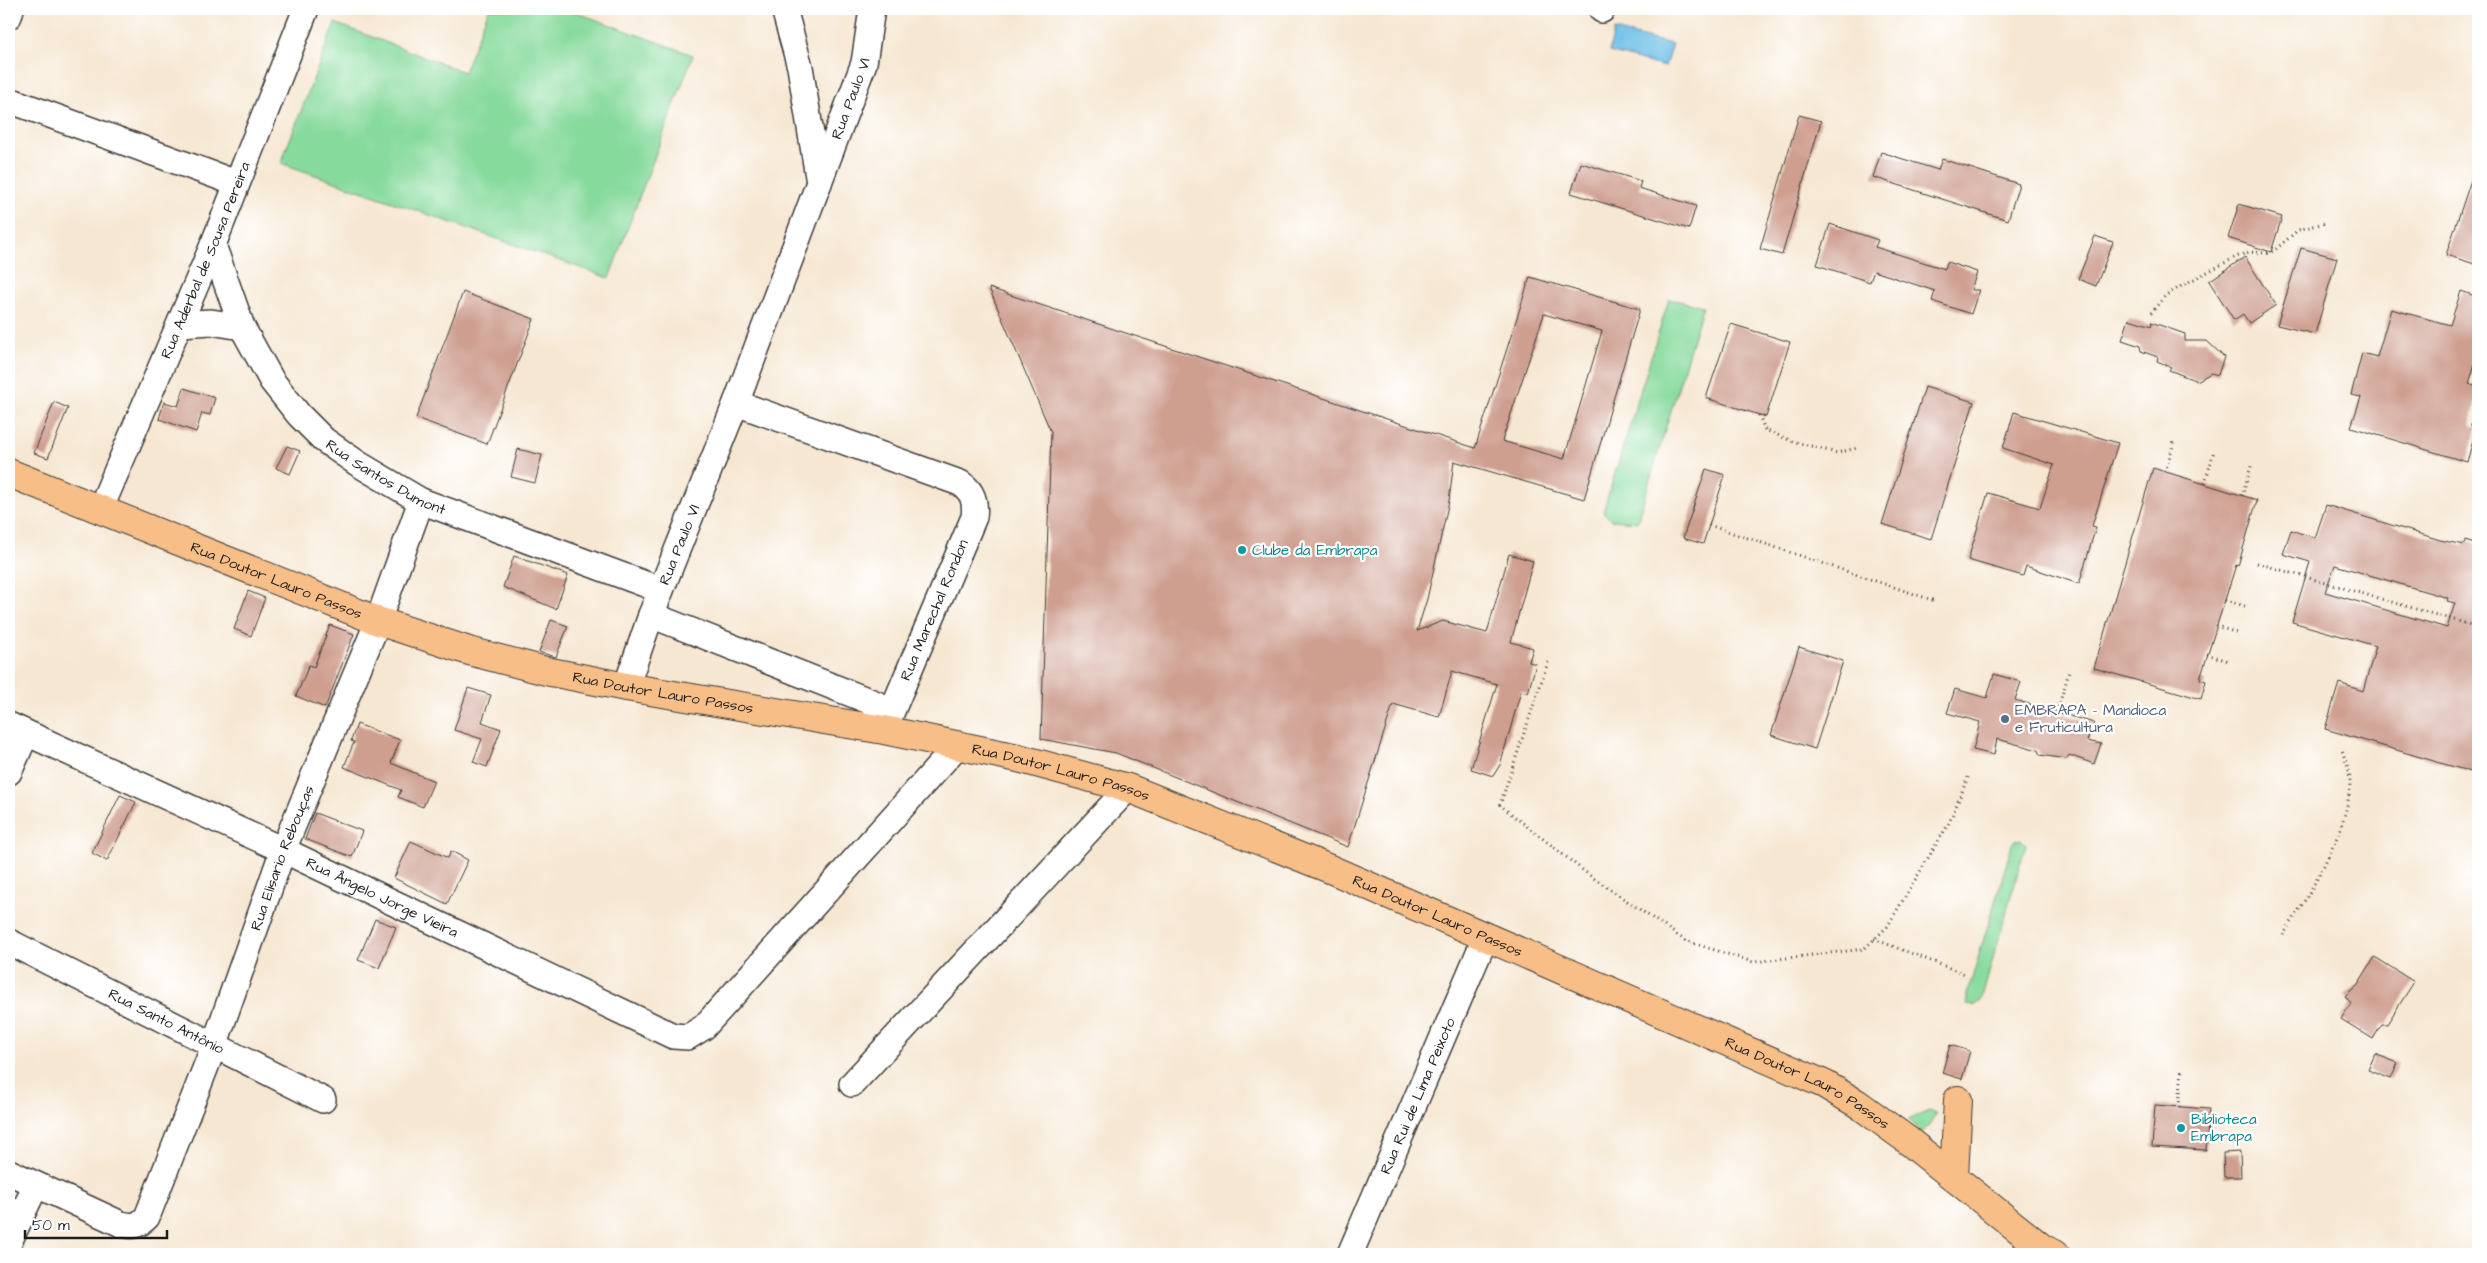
<svg xmlns="http://www.w3.org/2000/svg" width="2487" height="1263" font-family="'Architects Daughter',sans-serif">
	<style>
		.green { fill: #86da9c; stroke: #517b5c }
		.water { fill: #6abde6; stroke: #436c81 }
		.building { fill: #ce9e8f; fill-rule: evenodd }
		.lines { fill: none; stroke-linecap: round; stroke-linejoin: round }
		.minor-casing { stroke: #3d3a37; stroke-width: 28 }
		.major-casing { stroke: #3d3a37; stroke-width: 30 }
		.path { stroke: #3d3a37; stroke-width: 3; stroke-dasharray: 1 4; stroke-linecap: butt }
		.minor { stroke: #fff; stroke-width: 25 }
		.major { stroke: #f7be87; stroke-width: 28 }
		.culture-dot { fill: #0f9aa8; stroke: #fff; stroke-width: 2 }
		.service-dot { fill: #5c6f8a; stroke: #fff; stroke-width: 2 }
		.labels { text-anchor: middle; stroke-width: 4.5; stroke-linejoin: round; paint-order: stroke }
		.street-label { font-size: 15px; fill: #1c1c1c; stroke: #fff }
		.culture-label { font-size: 15px; fill: #0d838f; stroke: #fff; text-anchor: start }
		.service-label { font-size: 15px; fill: #4e5e75; stroke: #fff; text-anchor: start }
	</style>
	<rect width="100%" height="100%" fill="#fff"/>
	<filter id="ink" filterUnits="userSpaceOnUse"><feTurbulence type="fractalNoise" baseFrequency=".02" numOctaves="2"/><feDisplacementMap in="SourceGraphic" scale="10" xChannelSelector="R" yChannelSelector="G"/><feConvolveMatrix kernelMatrix="1 2 1 2 8 2 1 2 1" color-interpolation-filters="sRGB"/></filter>
	<filter id="wash" filterUnits="userSpaceOnUse"><feTurbulence type="fractalNoise" baseFrequency=".0096" numOctaves="4" result="noise"/><feDisplacementMap in="SourceGraphic" scale="20" xChannelSelector="R" yChannelSelector="G"/><feGaussianBlur stdDeviation="1.12" result="paint"/><feColorMatrix in="noise" values="0 0 0 0 0 0 0 0 0 0 0 0 0 0 0 0 0 1.4 0 .05"/><feComposite in="paint" operator="in"/></filter>
	<g filter="url(#wash)">
		<rect width="100%" height="100%" fill="#f6e7d2"/>
		<g class="green">
			<path d="M489,9H567L693,55L609,278L281,163L335,23L464,72Z"/>
			<path d="M1669,299L1703,306L1637,522L1611,520L1603,512Z"/>
			<path d="M2021,839L2026,844L1981,1001L1972,1006L1967,1005V995L2012,845L2016,840Z"/>
			<path d="M1929,1111L1935,1113V1117L1922,1133L1908,1120Z"/>
		</g>
		<path class="water" d="M1614,30L1672,44L1665,67L1609,52Z"/>
		<g id="blocks">
			<g class="building">
				<path d="M1799,115L1821,121L1782,255L1760,249Z"/>
				<path d="M1881,152L1938,170L1942,159L2019,184L2008,220L1873,177Z"/>
				<path d="M1581,163L1641,181L1639,188L1696,206L1689,229L1571,193Z"/>
				<path d="M2475,168H2478V265L2446,255Z"/>
				<path d="M2239,204L2282,217L2271,252L2228,238Z"/>
				<path d="M1830,224L1878,240L1875,247L1945,269L1947,262L1977,272L1971,290H1979L1971,314L1932,301L1935,291L1874,271L1870,282L1817,265Z"/>
				<path d="M2095,236L2113,242L2096,286L2078,279Z"/>
				<path d="M2301,248L2337,258L2315,334L2277,325Z"/>
				<path d="M2245,257L2276,305L2249,323L2243,314L2234,320L2209,281Z"/>
				<path d="M1530,277L1640,309L1584,499L1454,461L1449,501L1427,599L1417,631L1443,621L1487,633L1509,554L1533,561L1511,642L1533,648L1529,662L1536,664L1528,693L1521,691L1500,765L1493,776L1471,769L1497,684L1452,671L1439,717L1393,704L1348,847L1116,753L1041,739L1051,432L989,288L1475,448ZM1544,314L1602,331L1564,459L1502,441Z"/>
				<path d="M2461,291L2478,297V353L2469,384L2478,387L2471,426H2477L2467,462L2351,427L2361,397L2351,395L2362,353L2377,357L2391,309L2450,325Z"/>
				<path d="M463,292L534,319L487,444L416,418Z"/>
				<path d="M2129,319L2152,326L2151,322L2185,334V341H2207L2224,357L2218,375L2211,373L2197,381L2169,370L2171,367L2157,361L2158,357L2141,351L2140,346L2122,340Z"/>
				<path d="M1731,324L1790,342L1766,417L1706,398Z"/>
				<path d="M1925,387L1974,402L1931,539L1882,524Z"/>
				<path d="M184,388L215,398L210,415L202,413L196,432L159,419L164,402L178,406Z"/>
				<path d="M54,402L68,408L48,458L34,453Z"/>
				<path d="M2014,412L2118,443L2092,526L2096,527L2079,584L2026,566L2023,576L1968,560L1988,493L2040,508L2054,465L2003,448Z"/>
				<path d="M287,446L300,451L290,474L276,468Z"/>
				<path d="M518,449L542,455L535,483L511,477Z"/>
				<path d="M2153,468L2257,500L2238,566L2236,565L2200,679L2206,681L2201,699L2094,668Z"/>
				<path d="M1706,469L1725,475L1703,544L1683,538Z"/>
				<path d="M2326,505L2440,540L2464,545L2465,540L2478,544V774L2325,729L2339,683L2363,691L2376,646L2292,622L2310,562L2283,554L2291,530L2315,538ZM2335,565L2448,598L2447,601L2455,603L2447,628L2325,592Z"/>
				<path d="M514,556L568,575L556,609L503,587Z"/>
				<path d="M248,591L265,598L251,636L234,629Z"/>
				<path d="M551,620L568,626L556,657L539,652Z"/>
				<path d="M330,625L354,634L325,708L296,696L309,665L314,667Z"/>
				<path d="M1799,647L1843,661L1815,749L1771,735Z"/>
				<path d="M1994,674L2021,682L2015,700L2094,723L2087,741L2101,744L2094,764L2069,755L2067,759L2040,755L2038,750L1997,739L1994,755L1973,750L1980,722L1947,713L1955,689L1987,698Z"/>
				<path d="M468,688L491,695L482,722L501,729L487,767L473,762L482,739L454,730Z"/>
				<path d="M357,724L400,740L391,763L434,781L423,807L398,797L401,790L344,767L354,742L351,741Z"/>
				<path d="M120,795L136,802L107,861L92,853Z"/>
				<path d="M315,813L362,831L352,857L305,839Z"/>
				<path d="M411,841L448,858L451,851L468,860L447,904L394,878Z"/>
				<path d="M375,919L396,927L379,968L358,960Z"/>
				<path d="M2375,957L2414,982L2387,1024H2382L2373,1039L2341,1019L2351,1003L2345,996L2358,984Z"/>
				<path d="M1950,1045L1970,1051L1962,1079L1942,1073Z"/>
				<path d="M2375,1054L2398,1063L2391,1079L2368,1070Z"/>
				<path d="M2155,1105L2209,1109L2206,1150L2152,1147Z"/>
				<path d="M2240,1152L2241,1177H2224L2223,1153Z"/>
			</g>
		</g>
	</g>
	<g filter="url(#ink)">
		<use href="#blocks" fill-opacity="0" stroke="#3d3a37" stroke-width="1"/>
		<g class="lines">
			<g class="minor-casing">
				<g id="minor">
					<path d="M784,9L800,67L819,183"/>
					<path d="M1602,10V9"/>
					<path d="M9,16L11,9"/>
					<path d="M9,100L236,183"/>
					<path id="s1" d="M213,245L242,327L272,381L299,415L324,440L357,463L421,501L661,590"/>
					<path d="M180,324L211,322L242,327"/>
					<path d="M736,403L960,483C973,491 976,502 974,517L884,730"/>
					<path id="s2" d="M100,510L213,245L306,9"/>
					<path d="M651,615L892,710"/>
					<path id="s3" d="M626,687L651,615L736,403L864,63L872,9"/>
					<path id="s4" d="M9,725L283,850L673,1036L688,1037L704,1027L958,745"/>
					<path d="M9,772L26,734"/>
					<path id="s5" d="M9,942L323,1100"/>
					<path d="M852,1084L1128,788"/>
					<path id="s6" d="M9,1172L121,1224C133,1227 138,1226 147,1217L214,1046L283,850L378,621L421,501"/>
					<path d="M9,1242L36,1185"/>
					<path id="s7" d="M1350,1254L1486,936"/>
				</g>
			</g>
			<g class="major-casing">
				<g id="major">
					<path id="s8" d="M9,473L378,621L469,651L546,671L626,687L884,730L1018,758L1128,788L1330,869L1824,1084L1858,1104L1906,1139L2042,1248L2055,1254"/>
					<path d="M1954,1177L1958,1100"/>
				</g>
			</g>
			<g class="path">
				<path d="M2151,313L2166,295L2194,279L2236,257L2249,252L2269,253L2275,250L2298,230L2325,223"/>
				<path d="M1759,415L1765,430L1792,441L1837,453L1857,448"/>
				<path d="M2165,472L2175,439"/>
				<path d="M2205,483L2214,451"/>
				<path d="M2242,496L2252,463"/>
				<path d="M1709,525L1935,601"/>
				<path d="M2257,563L2478,627"/>
				<path d="M2225,600L2245,606"/>
				<path d="M2216,626L2237,633"/>
				<path d="M2207,654L2228,661"/>
				<path d="M1548,662L1500,805L1589,875L1686,941L1753,962L1864,949L1887,927L1949,823L1969,775"/>
				<path d="M2057,712L2069,672"/>
				<path d="M2283,935C2308,897 2351,827 2350,780C2350,770 2345,760 2342,750"/>
				<path d="M1874,939L1965,974"/>
				<path d="M2179,1107L2182,1068"/>
			</g>
			<use href="#minor" class="minor"/>
			<use href="#major" class="major"/>
		</g>
	</g>
	<g class="culture-dot">
		<circle cx="1242" cy="550" r="5"/>
		<circle cx="2181" cy="1128" r="5"/>
	</g>
	<circle class="service-dot" cx="2005" cy="719" r="5"/>
	<g class="labels">
		<g class="street-label">
			<text dy="5" stroke="none"><textPath href="#s3" startOffset="630">Rua Paulo VI</textPath></text>
			<text dy="5" stroke="none"><textPath href="#s2" startOffset="271">Rua Aderbal de Sousa Pereira</textPath></text>
			<text dy="5" stroke="none"><textPath href="#s1" startOffset="300">Rua Santos Dumont</textPath></text>
			<text dy="5" stroke="none"><textPath href="#s3" startOffset="152">Rua Paulo VI</textPath></text>
			<text dy="5" stroke="none"><textPath href="#s8" startOffset="288">Rua Doutor Lauro Passos</textPath></text>
			<text transform="translate(934 610) rotate(-67)" y="5">Rua Marechal Rondon</text>
			<text dy="5" stroke="none"><textPath href="#s8" startOffset="692">Rua Doutor Lauro Passos</textPath></text>
			<text dy="5" stroke="none"><textPath href="#s8" startOffset="1098">Rua Doutor Lauro Passos</textPath></text>
			<text dy="5" stroke="none"><textPath href="#s6" startOffset="536">Rua Elisario Rebouças</textPath></text>
			<text dy="5" stroke="none"><textPath href="#s4" startOffset="411">Rua Ângelo Jorge Vieira</textPath></text>
			<text dy="5" stroke="none"><textPath href="#s8" startOffset="1502">Rua Doutor Lauro Passos</textPath></text>
			<text dy="5" stroke="none"><textPath href="#s5" startOffset="176">Rua Santo Antônio</textPath></text>
			<text dy="5" stroke="none"><textPath href="#s8" startOffset="1908">Rua Doutor Lauro Passos</textPath></text>
			<text dy="5" stroke="none"><textPath href="#s7" startOffset="172">Rua Rui de Lima Peixoto</textPath></text>
		</g>
		<g class="culture-label">
			<text x="1252" y="555">Clube da Embrapa</text>
			<text x="2191" y="1124">Biblioteca<tspan x="2191" dy="17">Embrapa</tspan></text>
		</g>
		<g class="service-label">
			<text x="2015" y="715">EMBRAPA - Mandioca<tspan x="2015" dy="17">e Fruticultura</tspan></text>
		</g>
	</g>
	<rect width="2487" height="1263" fill="none" stroke="#fff" stroke-width="30"/>
	<path d="M25 1230v8h142v-8" fill="none" stroke="#1c1c1c" stroke-width="2.5"/>
	<text x="32" y="1230" font-size="15" fill="#1c1c1c" stroke="#ffffff" stroke-width="4" paint-order="stroke">50 m</text>
</svg>
